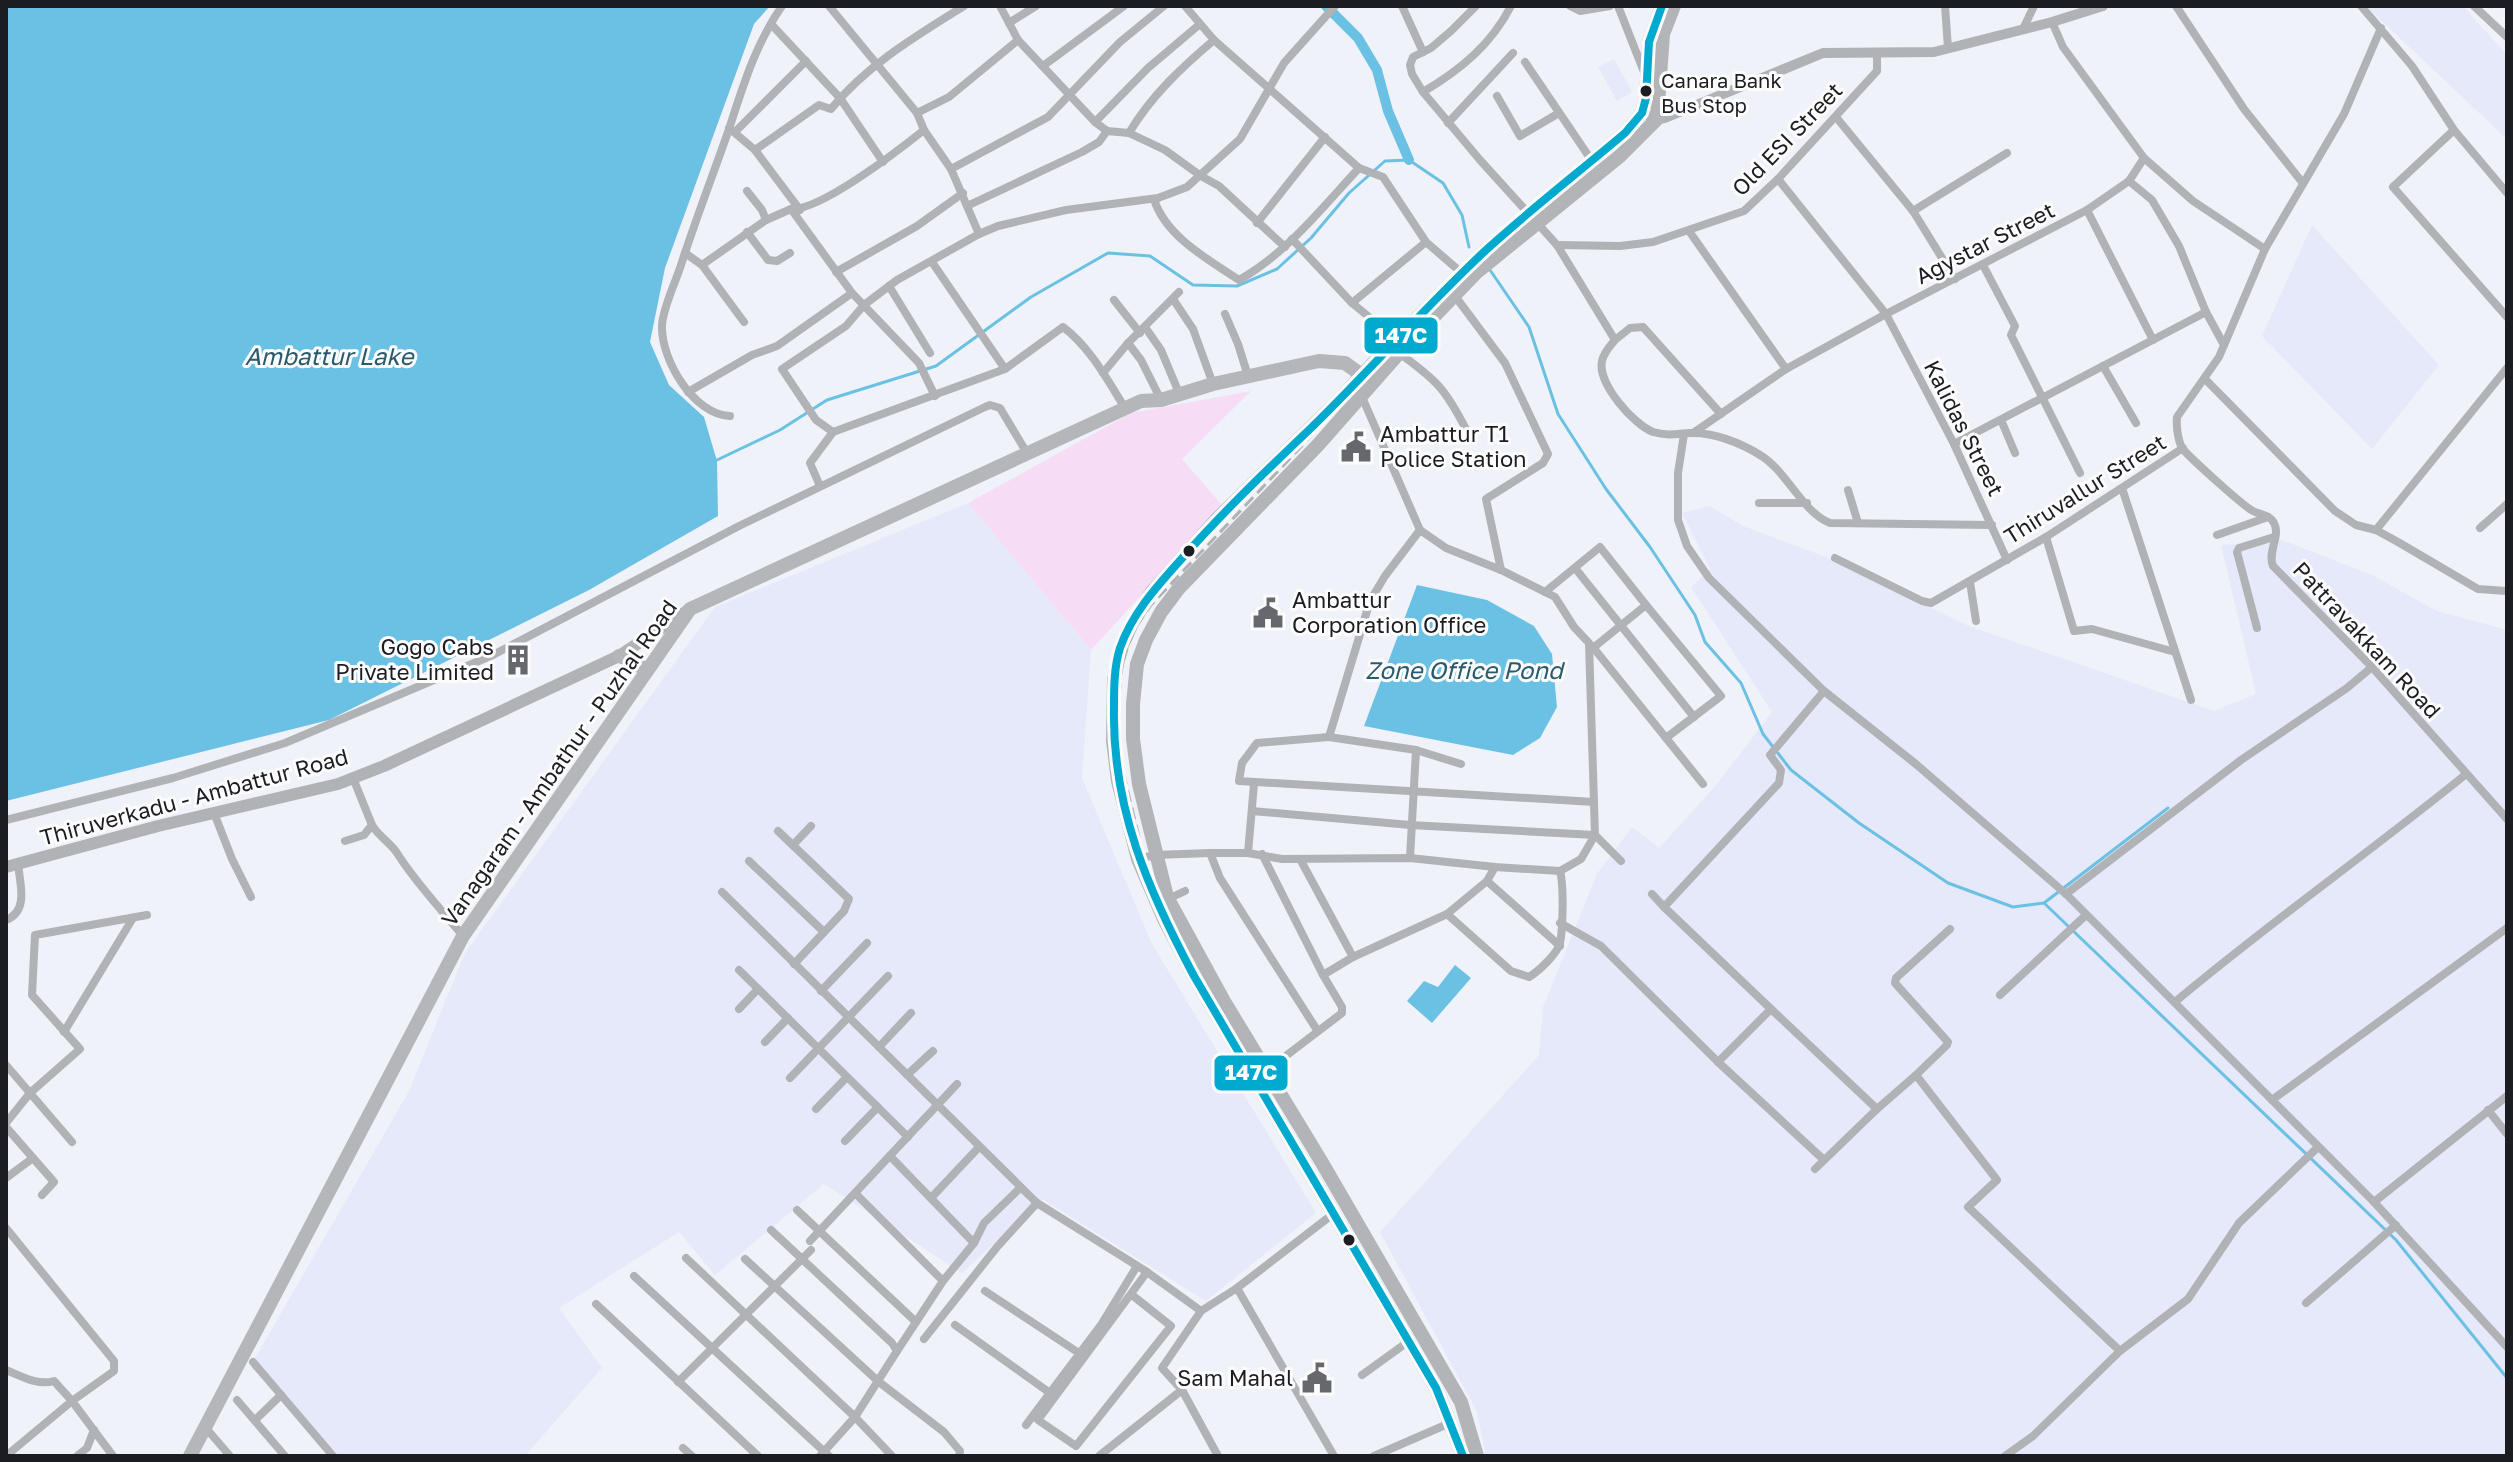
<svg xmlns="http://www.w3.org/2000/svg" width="2513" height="1462" font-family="'Golos Text',sans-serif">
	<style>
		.built { fill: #e6e9f9 }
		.green { fill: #f7dcf6 }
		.water { fill: #6bc1e3 }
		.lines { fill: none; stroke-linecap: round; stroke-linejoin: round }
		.stream { stroke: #6bc1e3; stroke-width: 3 }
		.canal { stroke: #6bc1e3; stroke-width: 10 }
		.minor { stroke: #b0b2b6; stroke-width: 8 }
		.tertiary { stroke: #b0b2b6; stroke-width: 10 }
		.secondary { stroke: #b0b2b6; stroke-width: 12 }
		.primary { stroke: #b4b6ba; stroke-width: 14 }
		.trunk { stroke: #b2b4b8; stroke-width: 14 }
		.rail { stroke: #afb1b4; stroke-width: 3; stroke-dasharray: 12 6; stroke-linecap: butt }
		.bus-1-casing { stroke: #fcfcfc; stroke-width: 14 }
		.bus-1 { stroke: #00a9ce; stroke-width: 8 }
		.bus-dot { fill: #1c1d23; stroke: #fcfcfc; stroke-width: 3 }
		.labels { text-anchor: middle; stroke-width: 6; stroke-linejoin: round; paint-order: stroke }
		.bus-label { font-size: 20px; fill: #1c1d23; stroke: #fcfcfc; text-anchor: start }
		.street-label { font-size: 22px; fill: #1c1d23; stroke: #fcfcfc }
		.poi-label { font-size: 22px; fill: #1c1d23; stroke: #fcfcfc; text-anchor: start }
		.water-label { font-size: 24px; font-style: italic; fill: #2a5a6d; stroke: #fcfcfc }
		.line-badge { stroke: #fcfcfc; stroke-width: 3 }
		.badge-label { font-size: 22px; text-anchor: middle; font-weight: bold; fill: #fff }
	</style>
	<rect width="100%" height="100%" fill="#f0f2fa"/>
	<g class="built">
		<path d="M2366,6H2463L2507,55V139Z"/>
		<path d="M1614,59L1632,92L1617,101L1598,67Z"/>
		<path d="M2312,225L2439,365L2372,449L2262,336Z"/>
		<path d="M968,503L1091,650L1082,778L1152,944L1316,1213L1206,1301L1042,1199L962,1273L824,1184L715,1275L679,1232L559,1308L602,1368L525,1456H339L250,1367L409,1091L465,953L715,607Z"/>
		<path d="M1710,506L1743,526L1821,555L1969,626L2214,711L2256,694L2221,545L2282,540L2372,575L2437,611L2507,630V1456H1486L1477,1412L1380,1232L1539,1055L1543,1007L1597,874L1632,827L1659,848L1717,784L1772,712L1691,587L1710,569L1682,513Z"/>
	</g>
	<path class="green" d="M1251,391L1182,459L1223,506L1091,650L968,503L1131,413Z"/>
	<g class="water">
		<path d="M6,6H770L754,24L665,268L650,342L669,385L704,417L717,461L718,516L589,590L329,720L6,801Z"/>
		<path d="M1417,585L1487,600L1534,626L1552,654L1557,707L1540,738L1513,755L1364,726Z"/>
		<path d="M1455,965L1471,978L1432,1023L1407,1001L1424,981L1438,987Z"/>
	</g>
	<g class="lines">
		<g class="stream">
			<path d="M1490,270L1529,327L1558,414L1606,489L1650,547L1695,615L1705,642L1741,683L1763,734L1791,770L1859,823L1948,883L2013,907L2044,903L2168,808"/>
			<path d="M717,460L780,430L827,400L936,366L1031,297L1108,253L1150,256L1193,285L1237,286L1277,269L1311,238L1349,193L1385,161L1409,160L1443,183L1462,215L1469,247"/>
			<path d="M2044,903L2396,1240L2507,1378"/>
		</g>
		<path class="canal" d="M1326,6L1358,38L1377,70L1388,111L1409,160"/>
		<g class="minor">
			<path d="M829,6L917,113L924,130L951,169L979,234"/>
			<path d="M1000,6L1018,40L1095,122L1107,131L1129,133L1165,150L1201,176L1219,186L1285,247"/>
			<path d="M1185,6L1214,40L1359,168L1383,177L1426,242L1463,274"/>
			<path d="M1402,6L1423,52"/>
			<path d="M1476,6L1451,31L1431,48L1413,57L1410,65L1412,74L1423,92L1480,160L1557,245L1615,340C1610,346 1604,352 1602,361C1597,383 1633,424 1653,432C1666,436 1677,434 1690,433C1713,432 1741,443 1760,455C1787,471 1803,513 1830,523L1992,525"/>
			<path d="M1570,6L1580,11L1610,6"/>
			<path d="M1618,6L1644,72"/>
			<path d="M1945,6L1948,48"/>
			<path d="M2176,6L2244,109L2302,182"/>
			<path d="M2361,6L2412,66L2454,130L2507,193"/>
			<path d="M2474,6L2507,37"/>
			<path d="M2052,22L2063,47L2144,158L2193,201L2265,249"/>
			<path d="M1009,23L1036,6"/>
			<path d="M771,24L840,98L883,162"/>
			<path d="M2381,28L2344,114L2265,249L2219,357L2177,417C2176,426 2178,440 2182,448C2188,456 2243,506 2253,511C2261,515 2269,514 2274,523C2281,536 2267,552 2273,566L2372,667L2507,819"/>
			<path d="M2023,29L2034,6"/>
			<path d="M1525,62L1592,161"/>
			<path d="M1043,66L1124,6"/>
			<path d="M1423,92C1460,70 1491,45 1511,6"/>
			<path d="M1497,96L1520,136L1559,113"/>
			<path d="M917,113L949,97L1018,40"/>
			<path d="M1836,117L1913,211L2007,153"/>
			<path d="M1095,122L1148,68L1200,24"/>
			<path d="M1448,123L1513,53"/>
			<path d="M729,128L755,150L800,210"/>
			<path d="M2454,130L2393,187L2507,317"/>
			<path d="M735,132L806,61"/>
			<path d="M1129,133C1151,96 1181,68 1214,40"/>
			<path d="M755,150L819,105L831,109C867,65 916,36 964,6"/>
			<path d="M951,169L1048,117L1120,42L1164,6"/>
			<path d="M1778,179L1886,314L1954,444L2007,560"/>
			<path d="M2129,181L2144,158"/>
			<path d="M747,191L762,210L766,220L791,209L852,293L919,363L935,396"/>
			<path d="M1154,199C1165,236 1209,260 1239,280C1287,253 1322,208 1359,168"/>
			<path d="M967,206L1082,152L1099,142L1107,131"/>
			<path d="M791,209C820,211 899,150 924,130"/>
			<path d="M2087,210L2153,340"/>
			<path d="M1913,211L1955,279"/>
			<path d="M1257,223L1325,137"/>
			<path d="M1689,231L1786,369"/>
			<path d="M747,232L768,260L777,261L790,253"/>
			<path d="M1292,239L1352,303L1396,339"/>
			<path d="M1557,245L1620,246L1653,242L1744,211L1778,179L1877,71V52"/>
			<path d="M685,253L702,265L744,322"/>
			<path d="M932,262L1005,369L1063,327C1090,347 1108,381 1125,408"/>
			<path d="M702,265L766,220"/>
			<path d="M1983,265L2015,326L2011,335L2080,473"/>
			<path d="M836,272L917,226L963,193"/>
			<path d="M889,286L930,353"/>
			<path d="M1455,296L1505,363L1548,454L1543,463L1486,499L1501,570"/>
			<path d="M1173,299L1193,329L1213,384"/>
			<path d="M1114,300L1140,333"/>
			<path d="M1352,303L1426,242"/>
			<path d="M1225,314L1238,344L1248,376"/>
			<path d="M1145,327L1161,350L1179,393"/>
			<path d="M1615,340L1630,328L1643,327L1721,414"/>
			<path d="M1128,343L1141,360L1161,400"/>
			<path d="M1399,353C1438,381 1446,390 1468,433"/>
			<path d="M2103,366L2136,423"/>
			<path d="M1005,369L833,432L816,420L782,369L846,326L864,305L897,280L979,234L998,226L1066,210L1158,198L1187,187L1240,139L1284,63L1335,6"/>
			<path d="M1103,373L1128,343L1179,292"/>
			<path d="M2205,379L2335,511L2356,525L2376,530L2398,542L2478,589L2507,591"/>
			<path d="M688,392L752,355L777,346L852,293"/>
			<path d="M730,416C694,415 661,360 662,326C662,311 675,283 680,268C695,221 713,175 729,129C743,86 756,43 782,6"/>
			<path d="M2001,420L2015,453"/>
			<path d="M1693,433L1786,369L1886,314L2087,210L2129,181L2152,200L2179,246L2206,312L2224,345"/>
			<path d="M1684,434L1678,473V520L1687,546L1709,578L1824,691L1917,765L2066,894L2374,1202L2507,1347"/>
			<path d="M1954,444L2206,312"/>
			<path d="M820,486L810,463L833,432"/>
			<path d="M2122,488L2191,700"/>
			<path d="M1848,490L1858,523"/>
			<path d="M1759,503H1807"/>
			<path d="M2480,528L2507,504"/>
			<path d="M2376,530L2507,368"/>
			<path d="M2217,535L2268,517"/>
			<path d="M2046,537L2074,631L2092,629L2175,652"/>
			<path d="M1835,558L1922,601L1931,603L2046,537L2183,448"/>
			<path d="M1575,568L1694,717"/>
			<path d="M1970,582L1976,621"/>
			<path d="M1545,592L1600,547L1646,605"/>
			<path d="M2257,628L2237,552L2239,548L2274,537"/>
			<path d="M1592,646L1703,784"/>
			<path d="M1593,648L1646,605L1721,696L1666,738"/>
			<path d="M1329,737L1370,601L1385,576L1420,530"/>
			<path d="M1416,750L1329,737L1257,743L1242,763L1239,781L1594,802"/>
			<path d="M1252,811L1410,825L1595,835L1621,861"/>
			<path d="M214,813L232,859L251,897"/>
			<path d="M6,820L173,778L285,743L493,655L739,526L985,407L990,405L1000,408L1027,453"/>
			<path d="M372,825C379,837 391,843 397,853C415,882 441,909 463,936"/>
			<path d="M778,831L849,899L844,911L794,964"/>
			<path d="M345,841L364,835L372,825L353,778"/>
			<path d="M793,845L811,826"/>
			<path d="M1210,853L1220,878L1317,1030"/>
			<path d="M1248,853L1254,784"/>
			<path d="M1262,854L1323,975"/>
			<path d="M1410,858L1416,750L1461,764"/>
			<path d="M1138,859L1155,855L1210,853H1248L1282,859L1410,858L1495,867L1560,871L1581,859L1595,835L1589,643L1574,627L1555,597L1501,570L1446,548L1420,530L1362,397"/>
			<path d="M1300,859L1353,957"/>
			<path d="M749,861L824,932"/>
			<path d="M1495,867L1487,881L1447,914L1511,971L1529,977C1539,971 1557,954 1560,943C1563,928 1564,885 1560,871"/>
			<path d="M1487,881L1560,946"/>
			<path d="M722,892L1037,1203"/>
			<path d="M1652,894L1664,907"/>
			<path d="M2066,894L2241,760L2347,688L2372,667"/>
			<path d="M1168,899L1185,891"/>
			<path d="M6,920C29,911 20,884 18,864"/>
			<path d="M1560,923L1601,946L1718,1062L1771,1009L1877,1109L1916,1075L1997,1180L1968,1207L2120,1351"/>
			<path d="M739,970L908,1137"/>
			<path d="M821,991L867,943"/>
			<path d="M2000,995L2086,915"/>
			<path d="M2175,1002C2269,923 2370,852 2465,775"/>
			<path d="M739,1009L758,989"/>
			<path d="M1771,1009L1664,907L1779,783L1781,770L1770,755L1824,691"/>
			<path d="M64,1032L133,918"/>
			<path d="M765,1042L788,1018"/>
			<path d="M879,1047L911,1013"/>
			<path d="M1718,1062L1824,1160"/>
			<path d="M6,1065L72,1142"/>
			<path d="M1266,1071L1342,1013V1007L1323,975L1353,957L1447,914"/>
			<path d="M907,1075L933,1051"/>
			<path d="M1916,1075L1947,1045L1948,1042L1895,983L1896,978L1950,929"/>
			<path d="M790,1078L888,976"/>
			<path d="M2272,1100L2507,928"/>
			<path d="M816,1109L847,1077"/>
			<path d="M2488,1110L2507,1134"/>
			<path d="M6,1123L30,1093L80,1049L32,995L35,935L147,915"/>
			<path d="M6,1127L54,1182L42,1195"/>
			<path d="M845,1141L878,1107"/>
			<path d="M890,1156L974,1243L984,1223L1020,1188"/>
			<path d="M1815,1169L1877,1109"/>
			<path d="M6,1178L33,1158"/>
			<path d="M855,1193L943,1281"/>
			<path d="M931,1198L979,1147"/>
			<path d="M2374,1202L2507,1096"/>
			<path d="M797,1210L916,1322"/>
			<path d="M6,1228L114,1361V1371L72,1401L113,1456"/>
			<path d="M771,1230L892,1343L897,1351L855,1417L820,1456"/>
			<path d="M810,1241L957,1084"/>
			<path d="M686,1258L855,1417L892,1456"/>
			<path d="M745,1259L879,1382L944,1432L960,1451L959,1456"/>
			<path d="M634,1276L829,1456"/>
			<path d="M1237,1288L1334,1456"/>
			<path d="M985,1291L1079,1353"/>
			<path d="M1132,1295L1171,1326L1076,1446L1038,1420L1147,1272"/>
			<path d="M2306,1303L2396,1225"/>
			<path d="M596,1304L758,1456"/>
			<path d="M955,1325L1050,1393"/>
			<path d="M924,1339L997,1247L1037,1203L1147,1272L1201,1311"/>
			<path d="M897,1351L943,1281L974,1243"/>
			<path d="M253,1362L333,1456"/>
			<path d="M6,1370C21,1376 37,1386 54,1381L72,1401L6,1456"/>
			<path d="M1362,1375L1409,1341"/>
			<path d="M678,1382L811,1250"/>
			<path d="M237,1400L285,1456"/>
			<path d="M255,1420L281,1395"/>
			<path d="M1026,1425L1101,1325L1137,1266"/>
			<path d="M205,1427L230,1456"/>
			<path d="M683,1448L692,1456"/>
			<path d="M77,1456L87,1448L94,1430"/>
			<path d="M1099,1456L1182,1390"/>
			<path d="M1218,1456L1182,1390L1162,1368L1201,1311L1237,1288L1333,1214"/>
			<path d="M1374,1456L1450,1423"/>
			<path d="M2005,1456L2033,1436L2120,1351L2188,1299L2239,1223L2318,1147"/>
		</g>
		<path class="tertiary" d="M1642,113L1657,119L1665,118L1823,53L1934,52L2052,22L2103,6"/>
		<path class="secondary" d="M6,867L158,826L338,784L384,766L619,656L687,611"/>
		<g class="primary">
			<path d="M619,656L636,662L646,672"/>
			<path d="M190,1456L463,936L690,609L1141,401L1161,400L1213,384L1319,361L1345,363L1356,371L1359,378"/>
		</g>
		<g class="trunk">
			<path d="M1463,1456L1436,1388L1194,976L1164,919L1138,859L1118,781L1113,741L1114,680L1120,649L1132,623L1151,593L1218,518L1336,403L1396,339L1487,249L1625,133L1642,113L1646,98L1649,42L1662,6"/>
			<path d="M1477,1456L1461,1402L1321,1161L1225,1003L1167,897L1139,784L1133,739V704L1137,664L1146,640L1161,612L1179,588L1318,445L1399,353L1477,272L1620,156L1657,119L1663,34L1674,6"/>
		</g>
		<path class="rail" d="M1465,1456L1423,1356L1205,988L1165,912L1147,870L1119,755L1118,716L1121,669L1127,649L1135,628L1151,605L1298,450L1479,252L1645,116L1652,102L1656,40L1669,6"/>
		<g class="bus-1-casing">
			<path id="bus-1" d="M1463,1456L1436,1388L1194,976C1148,890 1112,808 1114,708C1114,688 1114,667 1120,648C1133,611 1160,583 1185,555C1226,509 1269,468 1313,426C1372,368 1426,306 1486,250C1531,209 1579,172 1625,133L1642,113L1646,98L1649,42L1662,6"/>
		</g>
		<use href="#bus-1" class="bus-1"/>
	</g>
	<defs>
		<g id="civic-bare" transform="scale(2.4)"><path d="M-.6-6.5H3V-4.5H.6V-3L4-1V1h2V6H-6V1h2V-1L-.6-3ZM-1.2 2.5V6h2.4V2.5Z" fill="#66686e" stroke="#fcfcfc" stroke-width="2.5" paint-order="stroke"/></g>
		<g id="building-bare" transform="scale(2.4)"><path d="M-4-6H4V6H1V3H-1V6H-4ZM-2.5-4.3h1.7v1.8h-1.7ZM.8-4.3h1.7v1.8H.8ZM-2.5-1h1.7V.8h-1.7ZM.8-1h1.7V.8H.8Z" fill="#66686e" stroke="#fcfcfc" stroke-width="2.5" paint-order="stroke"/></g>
	</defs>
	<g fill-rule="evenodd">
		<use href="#civic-bare" x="1356" y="447"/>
		<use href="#civic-bare" x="1268" y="613"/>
		<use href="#building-bare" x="518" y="660"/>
		<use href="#civic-bare" x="1317" y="1378"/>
	</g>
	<g class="bus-dot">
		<circle cx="1646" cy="91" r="7"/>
		<circle cx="1189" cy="551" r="7"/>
		<circle cx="1349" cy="1240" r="7"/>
	</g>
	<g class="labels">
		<g class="bus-label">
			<text x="1661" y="88">Canara Bank<tspan x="1661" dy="25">Bus Stop</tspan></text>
		</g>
		<g class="street-label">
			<text transform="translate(1787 139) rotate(-46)" y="8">Old ESI Street</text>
			<text transform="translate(1985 243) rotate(-27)" y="8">Agystar Street</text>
			<text transform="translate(1964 428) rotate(63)" y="8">Kalidas Street</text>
			<text transform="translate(2085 489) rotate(-32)" y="8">Thiruvallur Street</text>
			<text transform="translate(2367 640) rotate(47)" y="8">Pattravakkam Road</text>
			<text transform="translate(559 763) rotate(-55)" y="8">Vanagaram - Ambathur - Puzhal Road</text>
			<text transform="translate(194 797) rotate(-15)" y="8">Thiruverkadu - Ambattur Road</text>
		</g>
		<g class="poi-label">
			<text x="1380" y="442">Ambattur T1<tspan x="1380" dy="25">Police Station</tspan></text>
			<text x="1292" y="608">Ambattur<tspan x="1292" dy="25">Corporation Office</tspan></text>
			<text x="494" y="655" text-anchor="end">Gogo Cabs<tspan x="494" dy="25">Private Limited</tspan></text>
			<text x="1293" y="1386" text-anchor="end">Sam Mahal</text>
		</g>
		<g class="water-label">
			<text x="329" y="365">Ambattur Lake</text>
			<text x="1464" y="679">Zone Office Pond</text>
		</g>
	</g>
	<g class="line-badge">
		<rect x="1363" y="316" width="76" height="39" rx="8" fill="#00a9ce"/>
		<rect x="1213" y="1054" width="76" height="38" rx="8" fill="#00a9ce"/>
	</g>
	<g class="badge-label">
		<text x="1401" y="343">147C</text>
		<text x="1251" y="1080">147C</text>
	</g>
	<rect width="2513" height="1462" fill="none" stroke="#1c1d23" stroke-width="16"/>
</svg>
